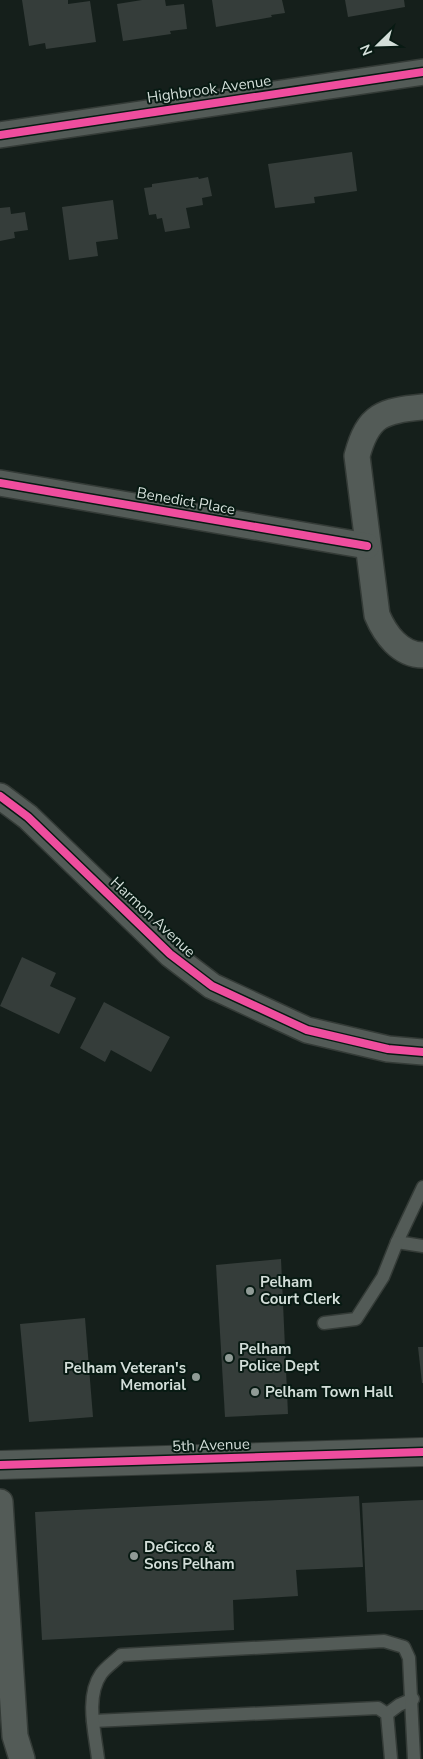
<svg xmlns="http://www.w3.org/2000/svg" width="423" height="1759" font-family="'Nunito Sans',sans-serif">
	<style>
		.building { fill: #353d3a }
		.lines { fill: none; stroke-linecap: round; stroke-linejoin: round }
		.service-casing { stroke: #343b37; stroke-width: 15 }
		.minor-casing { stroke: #343b37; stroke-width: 28 }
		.tertiary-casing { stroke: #343b37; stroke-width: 30 }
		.service { stroke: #535b57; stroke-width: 12 }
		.minor { stroke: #535b57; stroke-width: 25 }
		.tertiary { stroke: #535b57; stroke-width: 28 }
		.cycleway-casing { stroke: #081a13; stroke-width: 11 }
		.cycleway { stroke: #ef4d9e; stroke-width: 8 }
		.poi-dot { fill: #909b96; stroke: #081a13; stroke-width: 2 }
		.labels { text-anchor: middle; stroke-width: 4; stroke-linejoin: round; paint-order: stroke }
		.street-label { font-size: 15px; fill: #d3ded9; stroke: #081a13 }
		.poi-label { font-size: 15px; font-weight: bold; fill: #d3ded9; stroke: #081a13; text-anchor: start }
	</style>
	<rect width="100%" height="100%" fill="#151f1b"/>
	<g class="building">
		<path d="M22,0H68V4L90,1L96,42L46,49L45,43L29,46Z"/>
		<path d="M142,0H165L166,6L184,4L187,29L170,31L171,34L123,41L117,4Z"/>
		<path d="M212,0H282L285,13L271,15L272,17L216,27Z"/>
		<path d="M345,0H404L405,7L348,17Z"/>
		<path d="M352,152L357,191L314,197L315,203L275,208L268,164Z"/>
		<path d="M198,177L199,179L208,177L212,196L202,198L203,205L186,208L190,228L165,232L162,218L157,219L156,214L149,215L144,188L152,187V184Z"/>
		<path d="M113,200L118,239L96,242L98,256L69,260L62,207Z"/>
		<path d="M10,207L11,214L25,212L28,230L14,232L15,238L0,241V208Z"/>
		<path d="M22,957L56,973L50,986L76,998L59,1034L0,1006Z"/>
		<path d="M104,1002L170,1037L151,1072L111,1050L105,1062L80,1048Z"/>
		<path d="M281,1259L288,1414L225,1417L216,1265Z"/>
		<path d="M85,1318L93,1417L29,1422L20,1324Z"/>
		<path d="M418,1347H423V1383H422Z"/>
		<path d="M359,1496L363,1567L296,1570L298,1596L233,1600L234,1630L42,1640L35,1512Z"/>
		<path d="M423,1500V1610L367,1612L362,1503Z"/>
	</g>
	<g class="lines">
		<g class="service-casing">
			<g id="service">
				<path d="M423,1187L397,1242L423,1246"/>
				<path d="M324,1323L356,1319L383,1277L397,1242"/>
				<path d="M387,1714L399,1705L413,1699"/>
				<path d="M93,1721L378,1708L387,1714L391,1759"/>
				<path d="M98,1759C95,1733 85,1697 101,1674C106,1667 115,1661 121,1655L384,1641L404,1647L409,1658L414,1759"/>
			</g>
		</g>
		<g class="minor-casing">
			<g id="minor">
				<path d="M0,135L423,72"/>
				<path d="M423,407C383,411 368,414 357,456L377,615C385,634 400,655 423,655"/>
				<path d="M0,483L367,546"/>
				<path d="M0,796L28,817L170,954L212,986L307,1030L388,1049L423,1052"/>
				<path d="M0,1502L15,1736L22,1759"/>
			</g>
		</g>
		<g class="tertiary-casing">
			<path id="tertiary" d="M0,1465L423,1452"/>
		</g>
		<use href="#service" class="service"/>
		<use href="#minor" class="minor"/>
		<use href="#tertiary" class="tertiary"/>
		<g class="cycleway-casing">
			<g id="cycleway">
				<path d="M0,135L423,72"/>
				<path d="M0,483L367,546"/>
				<path d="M0,796L28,817L170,954L212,986L307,1030L388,1049L423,1052"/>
				<path d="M0,1465L423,1452"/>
			</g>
		</g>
		<use href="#cycleway" class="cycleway"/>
	</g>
	<g class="poi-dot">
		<circle cx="250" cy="1291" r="5"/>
		<circle cx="229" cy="1358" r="5"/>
		<circle cx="196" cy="1377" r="5"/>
		<circle cx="255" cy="1392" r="5"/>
		<circle cx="134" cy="1556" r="5"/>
	</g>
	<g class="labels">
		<g class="street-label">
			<text transform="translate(209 89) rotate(-8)" y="5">Highbrook Avenue</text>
			<text transform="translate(186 501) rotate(10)" y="5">Benedict Place</text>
			<text transform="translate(153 917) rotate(43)" y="5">Harmon Avenue</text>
			<text transform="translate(211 1445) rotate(-2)" y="5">5th Avenue</text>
		</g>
		<g class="poi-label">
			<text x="260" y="1287">Pelham<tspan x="260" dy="17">Court Clerk</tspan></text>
			<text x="239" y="1354">Pelham<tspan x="239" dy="17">Police Dept</tspan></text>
			<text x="186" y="1373" text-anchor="end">Pelham Veteran's<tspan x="186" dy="17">Memorial</tspan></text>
			<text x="265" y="1397">Pelham Town Hall</text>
			<text x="144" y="1552">DeCicco &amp;<tspan x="144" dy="17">Sons Pelham</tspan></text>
		</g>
	</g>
	<g transform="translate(378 45) rotate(247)" stroke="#081a13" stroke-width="4" paint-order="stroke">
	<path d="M0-4L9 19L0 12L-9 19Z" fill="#d3ded9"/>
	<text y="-8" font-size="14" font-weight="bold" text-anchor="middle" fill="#d3ded9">N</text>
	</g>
</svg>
